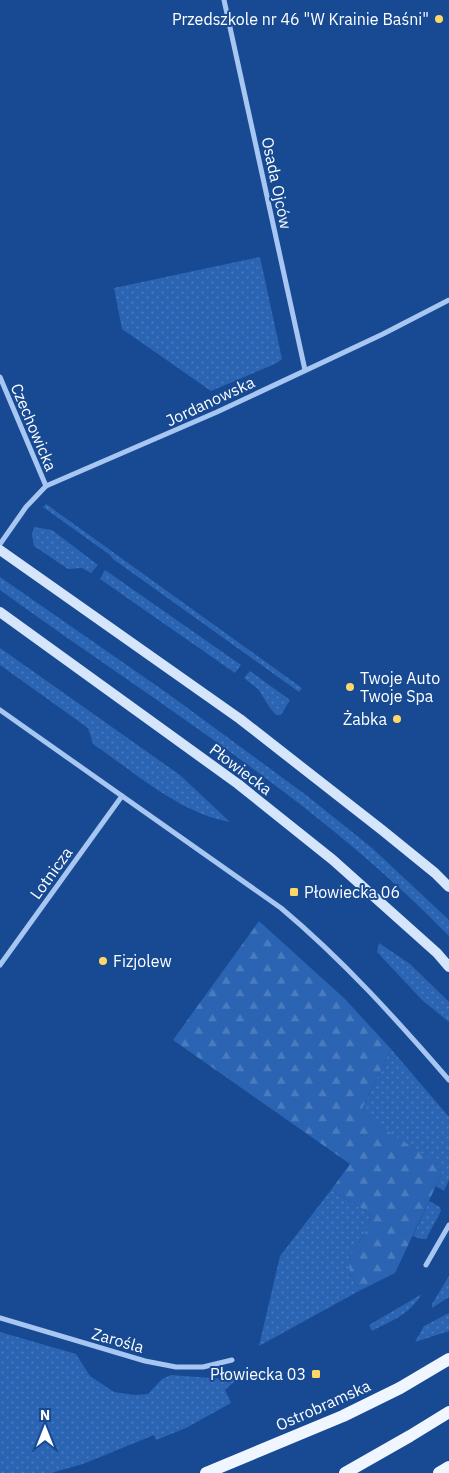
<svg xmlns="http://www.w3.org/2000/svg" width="449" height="1473" font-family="'IBM Plex Sans',sans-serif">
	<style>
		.grass { fill: url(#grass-dots) }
		.forest { fill: url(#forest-firs) }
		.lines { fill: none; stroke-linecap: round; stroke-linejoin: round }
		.minor { stroke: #a7c6f1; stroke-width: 5 }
		.secondary { stroke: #d5e5fb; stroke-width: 10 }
		.primary { stroke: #f0f6ff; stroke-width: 12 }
		.poi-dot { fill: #ffd766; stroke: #174a93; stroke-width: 2 }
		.labels { text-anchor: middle; stroke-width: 4; stroke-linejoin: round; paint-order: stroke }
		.poi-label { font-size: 16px; fill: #fff; stroke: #174a93; text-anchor: end }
		.street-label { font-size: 16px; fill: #fff; stroke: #174a93 }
	</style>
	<defs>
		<pattern id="grass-dots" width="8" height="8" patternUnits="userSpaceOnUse" patternTransform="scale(1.25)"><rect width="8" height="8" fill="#2a64b2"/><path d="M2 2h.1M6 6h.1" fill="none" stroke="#4a7bbe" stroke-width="1.8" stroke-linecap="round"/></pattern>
		<pattern id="forest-firs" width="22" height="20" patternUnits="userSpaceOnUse" patternTransform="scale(1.25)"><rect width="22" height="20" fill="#2a64b2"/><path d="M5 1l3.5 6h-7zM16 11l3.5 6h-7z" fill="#4a7bbe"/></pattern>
	</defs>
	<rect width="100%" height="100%" fill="#174a93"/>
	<g class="grass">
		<path d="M260,257L282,359L277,363L211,391L122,329L114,288Z"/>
		<path d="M46,504L302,688L299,692L113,559L110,555L43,507Z"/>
		<path d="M34,527L52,530L98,565L91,573L82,568L68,569L34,546L32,535Z"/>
		<path d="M105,570L241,665L235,673L100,579Z"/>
		<path d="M0,577L167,693L306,795L372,848L449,920V936C317,800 153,701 0,590Z"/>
		<path d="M0,648L180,775L230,822C181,814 134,772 93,744L88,728L0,665Z"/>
		<path d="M250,671L290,700L281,715H276L270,708L258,689L244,678Z"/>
		<path d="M379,943L410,964L446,999L449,1002V1022L422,1000L377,952Z"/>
		<path d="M391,1049L449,1117V1180L444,1191L436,1186L442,1173L375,1123L362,1109Z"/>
		<path d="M331,1190L371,1214L367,1230L353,1251L350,1273L359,1291L259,1346L280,1256Z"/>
		<path d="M429,1201L440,1207L441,1211L426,1239H421L413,1236Z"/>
		<path d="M449,1276V1297L432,1308V1304Z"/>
		<path d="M422,1294C407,1316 395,1319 372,1331L369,1325Z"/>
		<path d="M449,1313V1331L415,1342L424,1326Z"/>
		<path d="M0,1332L76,1354L90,1376L114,1392L135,1395L148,1394L162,1379L171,1375L236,1380L225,1390L231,1403L186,1428L156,1440L154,1435L83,1464L51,1473H0Z"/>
	</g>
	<path class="forest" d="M259,921L345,999L391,1049L362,1109L375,1123L434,1161L442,1173L395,1273L359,1291L350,1273L349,1263L353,1251L367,1230L371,1214L331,1190L350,1164L173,1040Z"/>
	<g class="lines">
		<g class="minor">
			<path d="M224,0L305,370"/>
			<path d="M0,377L46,486"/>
			<path d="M0,544L26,507L46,486L217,412L383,334L449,300"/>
			<path d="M0,710L281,908C343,960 396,1019 449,1080"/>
			<path d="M0,965L122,796"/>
			<path d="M426,1265L449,1225"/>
			<path d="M0,1318L145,1361L176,1367H203L232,1360"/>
		</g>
		<g class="secondary">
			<path d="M0,550L240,719L382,830L435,873L449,887"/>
			<path d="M0,612L238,784L333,860L437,953L449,967"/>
		</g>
		<g class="primary">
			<path d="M206,1473L343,1416L400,1388L449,1359"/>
			<path d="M345,1473L410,1436L449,1412"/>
			<path d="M439,1473L449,1467"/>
		</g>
	</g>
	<g class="poi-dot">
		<circle cx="439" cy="19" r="5"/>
		<circle cx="350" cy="687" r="5"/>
		<circle cx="397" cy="719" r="5"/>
		<rect x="289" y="887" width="10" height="10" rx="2.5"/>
		<circle cx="103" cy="961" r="5"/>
		<rect x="311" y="1369" width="10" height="10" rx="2.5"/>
	</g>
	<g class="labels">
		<g class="poi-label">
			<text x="429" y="25">Przedszkole nr 46 "W Krainie Baśni"</text>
			<text x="360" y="684" text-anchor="start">Twoje Auto<tspan x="360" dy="18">Twoje Spa</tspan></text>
			<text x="387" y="725">Żabka</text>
			<text x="304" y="898" text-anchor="start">Płowiecka 06</text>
			<text x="113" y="967" text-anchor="start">Fizjolew</text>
			<text x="306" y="1380">Płowiecka 03</text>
		</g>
		<g class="street-label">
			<text transform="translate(277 183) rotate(78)" y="6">Osada Ojców</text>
			<text transform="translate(210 401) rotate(-25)" y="6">Jordanowska</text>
			<text transform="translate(34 427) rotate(67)" y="6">Czechowicka</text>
			<text transform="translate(241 769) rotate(37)" y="6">Płowiecka</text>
			<text transform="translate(51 873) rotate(-54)" y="6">Lotnicza</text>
			<text transform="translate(118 1340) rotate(16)" y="6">Zarośla</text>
			<text transform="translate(323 1405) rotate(-24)" y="6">Ostrobramska</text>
		</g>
	</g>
	<g transform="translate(45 1428)" stroke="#174a93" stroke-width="4" paint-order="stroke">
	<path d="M0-4L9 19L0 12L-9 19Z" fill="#ffffff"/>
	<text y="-8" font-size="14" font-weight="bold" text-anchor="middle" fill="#ffffff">N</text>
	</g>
</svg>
